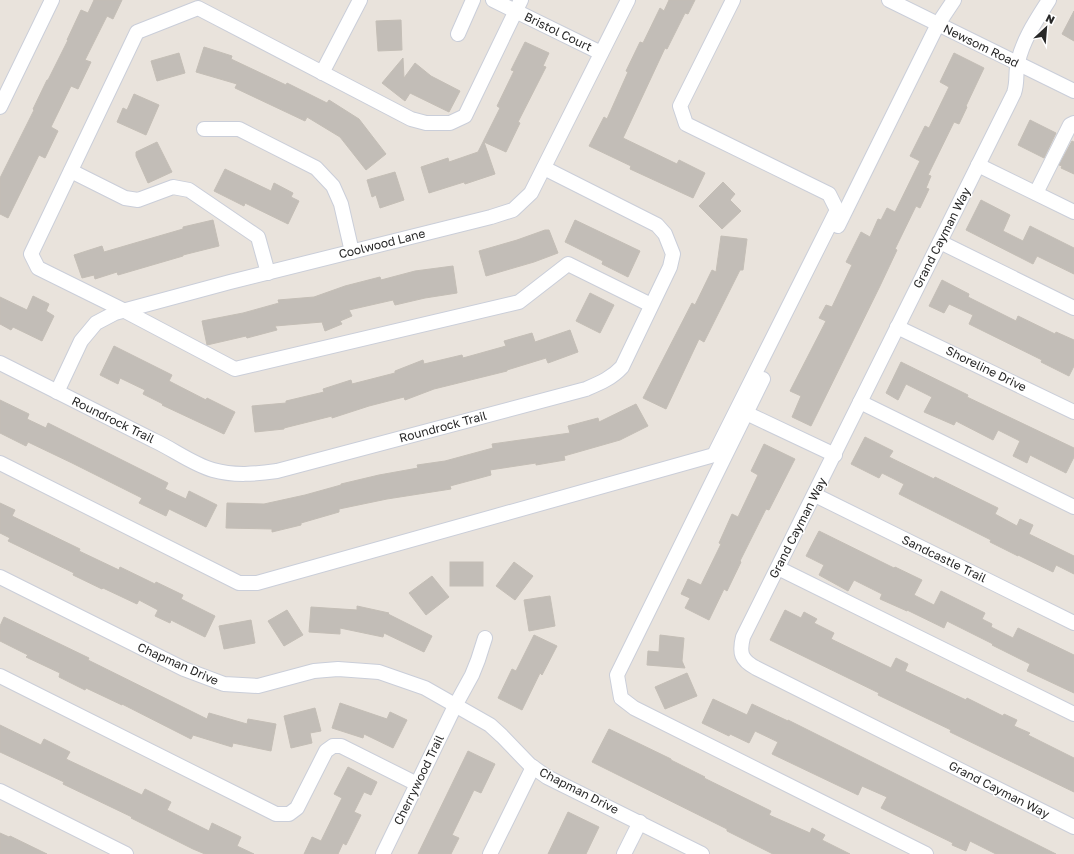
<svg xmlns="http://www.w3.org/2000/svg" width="1074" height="854" font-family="'Golos Text',sans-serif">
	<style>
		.building { fill: #c2bdb7; stroke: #c4beb6 }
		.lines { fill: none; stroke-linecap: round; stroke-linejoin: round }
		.minor-casing { stroke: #caced9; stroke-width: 16 }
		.minor { stroke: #fff; stroke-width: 14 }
		.labels { text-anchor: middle; stroke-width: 3; stroke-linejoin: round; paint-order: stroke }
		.street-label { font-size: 12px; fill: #282828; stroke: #fff }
	</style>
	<rect width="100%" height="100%" fill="#e9e3dc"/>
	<g class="building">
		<path d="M94,0H122L113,19L107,16L85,60L91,62L78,89L71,86L51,127L58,131L45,158L39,155L8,218L0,214V178L34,110L33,109L47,80H48L68,40H67L81,10L88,13Z"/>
		<path d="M669,0H695L688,14L685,13L667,49L665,48L623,138L677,164L679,160L705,173L693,198L630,169L631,166L589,146L604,117L607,119L628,72L626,71L640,42L643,43L660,8L664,11Z"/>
		<path d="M1074,11V41L1062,34Z"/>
		<path d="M401,20L402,50L378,51L376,21Z"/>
		<path d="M525,42L549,53L543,66L546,67L518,122L520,123L506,152L484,142L495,174L465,184L464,182L429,193L421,167L448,158L449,162L478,152L500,108L497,106L514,71L511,70Z"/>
		<path d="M204,47L232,56L231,59L286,85L287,83L327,103L329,100L359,119L386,154L366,170L340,137L307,117L305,121L235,88L237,84L196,72Z"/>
		<path d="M179,53L185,73L157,81L151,61Z"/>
		<path d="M954,53L984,68L966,106L967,107L959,124L954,122L928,175L931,176L926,188L929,189L920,208L916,206L895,249L897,250L880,286L811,426L792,417L801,396L790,391L826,321L819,318L826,305L832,307L852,265L846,262L861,232L870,237L878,219L881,220L887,208L895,212L920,161L910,156L925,126L929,128L949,87L940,82Z"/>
		<path d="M403,58L404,78L415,63L431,76L460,91L449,112L410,93L405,101L382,83Z"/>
		<path d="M134,94L159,105L146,135L117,122L123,108L127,110Z"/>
		<path d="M1030,120L1056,133L1044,158L1018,145Z"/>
		<path d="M1072,141L1074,142V174L1061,168L1062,166L1059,165Z"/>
		<path d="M157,142L172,172L148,183L136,156V152Z"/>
		<path d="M225,169L271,191L274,183L293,193L291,197L299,201L288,224L245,203L244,206L214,191Z"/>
		<path d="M395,172L404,200L380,208L376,195L372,197L367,180Z"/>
		<path d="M723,182L735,194L730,200L741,211L722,229L699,206Z"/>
		<path d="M981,200L1010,215L1003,231L1023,241L1030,226L1074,248V274L1037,256L1033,264L966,230Z"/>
		<path d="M213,220L219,246L183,255V256L118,275L117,272L95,279L94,275L82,278L74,255L102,246L104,252L183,229V227Z"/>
		<path d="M575,220L640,251L628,277L602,264L603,261L565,242Z"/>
		<path d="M545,230H549L558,253L534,262L486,276L479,251L517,240Z"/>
		<path d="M721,236L747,239L743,270H740L704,342L699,339L666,409L643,398L692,303L695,305L712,270L716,272Z"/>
		<path d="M453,266L457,293L425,298L395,305L393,300L349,310L352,316L340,321L342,324L325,331L322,322L275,326L277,330L247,338L246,336L207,345L202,321L243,313L279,303L278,300L314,297L345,286L380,277L381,280L415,271Z"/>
		<path d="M942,280L969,294L968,297L1016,321L1018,316L1055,334L1056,332L1074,340V366L1069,376L1041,362L1042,360L969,324L973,315L949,304L944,313L929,306Z"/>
		<path d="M590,293L614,305L600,333L576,321Z"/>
		<path d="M33,296L49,304L46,311L54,316L42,341L13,327L11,330L0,324V297L27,310Z"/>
		<path d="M570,330L578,352L548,363L546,358L507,370V371L434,389L405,400L404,397L369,406L332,418V416L284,428V429L255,432L252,406L286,403V401L324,392L323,389L351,380L352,384L395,373V371L423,360L424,364L462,355L463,358L506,346L504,341L532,333L535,342Z"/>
		<path d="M114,346L172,375L169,381L206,400L207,398L235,412L224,434L162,405L163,404L143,394L145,390L120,378L118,384L100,375Z"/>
		<path d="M901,362L968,395L967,397L1074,448V457L1066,473L1030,455L1027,463L1013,456L1020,441L998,430L993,440L956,421L954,425L924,412L932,397L906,384L898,400L886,393Z"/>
		<path d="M0,400L29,414L27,419L46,428L48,423L168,483L165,489L186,499L189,491L217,505L206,527L169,509L166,516L139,503L142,498L72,463L28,442L26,446L0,433Z"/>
		<path d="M636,404L648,426L620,440L564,456L565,460L536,465V463L490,470L491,475L450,486L451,489L387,499L339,509V512L301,523V525L272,532V529L226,528L227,503L264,504L305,495L341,485V484L379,475L418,468L417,465L445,461L493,448L492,444L570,433L568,426L598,418L599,422Z"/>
		<path d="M865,437L893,451L889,457L934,479L935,477L998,508L995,514L1017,526L1020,519L1033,525L1029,534L1074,556V574L1056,565L1053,572L1018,555V556L990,542L991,540L899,494L904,484L882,473L879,478L851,464Z"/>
		<path d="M764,444L795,459L769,510L766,509L740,561L741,562L727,591L724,589L709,620L685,608L690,598L681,594L688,579L701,585L721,544L719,543L732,514L738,517L758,475L751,471Z"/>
		<path d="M0,503L15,510L12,516L80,549L79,551L119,570L120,567L155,584L156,582L183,595L181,599L215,616L205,637L171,620L170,623L155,616L158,610L139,600L137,604L103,588L102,589L73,575L74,573L8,541L10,538L0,533Z"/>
		<path d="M819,531L894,568L895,567L922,580L914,595L934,605L941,591L985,613L982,619L992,624L991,627L1013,638L1018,628L1074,655V693L1027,671L1030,664L992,645L993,644L947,621L944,628L907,610V611L880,599L882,594L854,580L848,591L819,575L824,565L806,556Z"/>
		<rect x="450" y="562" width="33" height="24"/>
		<path d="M514,562L533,576L515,600L496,586Z"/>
		<path d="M432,576L449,597L426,615L409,593Z"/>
		<path d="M550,596L555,626L529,631L524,600Z"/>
		<path d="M357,606L389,613L388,614L432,636L424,652L384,633L383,637L340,628V634L309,632L311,607L357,610Z"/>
		<path d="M287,610L303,635L284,646L268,621Z"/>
		<path d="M785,610L801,618L804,612L817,619L814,623L834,633L831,639L891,668L896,658L908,664L905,671L966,700L967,698L1003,716L1004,714L1017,720L1014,726L1030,733L1028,735L1074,758V792L950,732L951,730L878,695L879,693L770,640Z"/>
		<path d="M4,617L89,658L88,660L207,719L209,713L247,724L248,719L276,724L271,751L233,743L232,747L193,735L191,739L122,704V705L86,688L85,690L59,677L60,673L26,657L28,655L0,641V626Z"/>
		<path d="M251,620L255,643L224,649L219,626Z"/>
		<path d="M534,635L557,646L542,675L540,673L522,710L498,698L512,669L516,671Z"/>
		<path d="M660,635L684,638L682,661L685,668L647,665L648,651L659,652Z"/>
		<path d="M687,673L697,696L665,709L655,687Z"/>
		<path d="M713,699L747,715L752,704L788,721V720L1056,854H996L970,841L966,851L952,845L953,843L881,808L887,797L862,786L858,795L772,754L778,742L755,731L749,743L730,734L729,736L702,723Z"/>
		<path d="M340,703L387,719L390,712L407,720L393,748L364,734L363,738L332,728Z"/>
		<path d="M315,708L321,731L310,733L312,743L291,748L284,716Z"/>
		<path d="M0,725L41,745L44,739L70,752L66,759L142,795L145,789L171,802L167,810L209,831L212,823L241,837L237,846L254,854H205L193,849L131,818L132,817L63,784L64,782L0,752Z"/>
		<path d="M609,729L671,759V760L705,777L704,778L771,811L769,815L810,833L812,828L825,835L822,840L850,854H773L727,831V829L592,762Z"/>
		<path d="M468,751L495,764L481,793L474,790L452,835L459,838L451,854H418Z"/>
		<path d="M348,767L377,782L371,795L364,792L354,812L361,815L346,845L343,843L338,854H304L312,837L321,841L342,798L334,794Z"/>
		<path d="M568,812L599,827L586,854H548Z"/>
		<path d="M0,833L9,837L10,836L47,854H0Z"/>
	</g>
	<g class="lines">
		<g class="minor-casing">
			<g id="minor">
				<path d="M493,0L601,53"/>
				<path d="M521,0L465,116L450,123H426L411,119L198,8L137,32L31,254L38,268L125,311L235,369L519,302L568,264L651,305"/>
				<path d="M889,0L1074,91"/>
				<path d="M1049,0C1037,19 1023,39 1018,62C1015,73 1018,81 1014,93L743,637C739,653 741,660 756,668L1074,827"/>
				<path d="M458,34L473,0"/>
				<path d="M322,73L360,0"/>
				<path d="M0,107L52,0"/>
				<path d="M204,129H239L316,168L333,186L341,204L352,252"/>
				<path d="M978,165L1074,212"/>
				<path d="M71,171L125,198L138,200L173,187L189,190L258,237L268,273"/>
				<path d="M1036,193L1070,125L1074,123"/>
				<path d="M838,226L938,24L954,0"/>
				<path d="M940,242L1074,308"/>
				<path d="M897,327L1074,412"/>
				<path d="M0,363C51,389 102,414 153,440C173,449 192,464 213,470C234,476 256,474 277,471L586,389C600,383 612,378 622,367L670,267L673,254L665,234L657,225L544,168"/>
				<path d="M763,379L617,675L621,698L634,708L926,854"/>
				<path d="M57,392L81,341L96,323L115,313L230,282L491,217L513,210L531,193L628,0"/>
				<path d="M860,402L1074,507"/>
				<path d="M746,413L835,455"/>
				<path d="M0,463L239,583H257L714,455L837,210L829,194L686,124L680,106L733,0"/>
				<path d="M815,495L1074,623"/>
				<path d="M778,568L1074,714"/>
				<path d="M0,577L184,669L224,684L258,686L314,671L338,669L379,672L425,688L490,725L502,736L530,765L547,777L702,854"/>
				<path d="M0,676L276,814H289L297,808L326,751L333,746H341L417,784"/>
				<path d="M0,791L126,854"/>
				<path d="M383,854L455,706L472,675L478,660L485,638"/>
				<path d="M490,854L533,767"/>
				<path d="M624,854L640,822"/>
			</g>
		</g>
		<use href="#minor" class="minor"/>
	</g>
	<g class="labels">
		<g class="street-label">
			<text transform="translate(558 32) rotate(26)" y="4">Bristol Court</text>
			<text transform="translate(981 46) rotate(26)" y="4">Newsom Road</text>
			<text transform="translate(942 238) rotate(-63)" y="4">Grand Cayman Way</text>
			<text transform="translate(382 244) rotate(-14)" y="4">Coolwood Lane</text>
			<text transform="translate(986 369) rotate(26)" y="4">Shoreline Drive</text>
			<text transform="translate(113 420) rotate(26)" y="4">Roundrock Trail</text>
			<text transform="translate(443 427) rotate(-15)" y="4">Roundrock Trail</text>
			<text transform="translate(798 528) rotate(-63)" y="4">Grand Cayman Way</text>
			<text transform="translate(944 559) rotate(26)" y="4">Sandcastle Trail</text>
			<text transform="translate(178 664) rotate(24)" y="4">Chapman Drive</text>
			<text transform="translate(419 780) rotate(-64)" y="4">Cherrywood Trail</text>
			<text transform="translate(999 790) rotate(27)" y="4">Grand Cayman Way</text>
			<text transform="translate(579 791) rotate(27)" y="4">Chapman Drive</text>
		</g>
	</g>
	<g transform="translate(1046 28) rotate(26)" stroke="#ffffff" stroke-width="3" paint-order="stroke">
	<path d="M0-3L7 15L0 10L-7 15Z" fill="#282828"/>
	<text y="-6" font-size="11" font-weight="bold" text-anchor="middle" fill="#282828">N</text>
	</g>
</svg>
